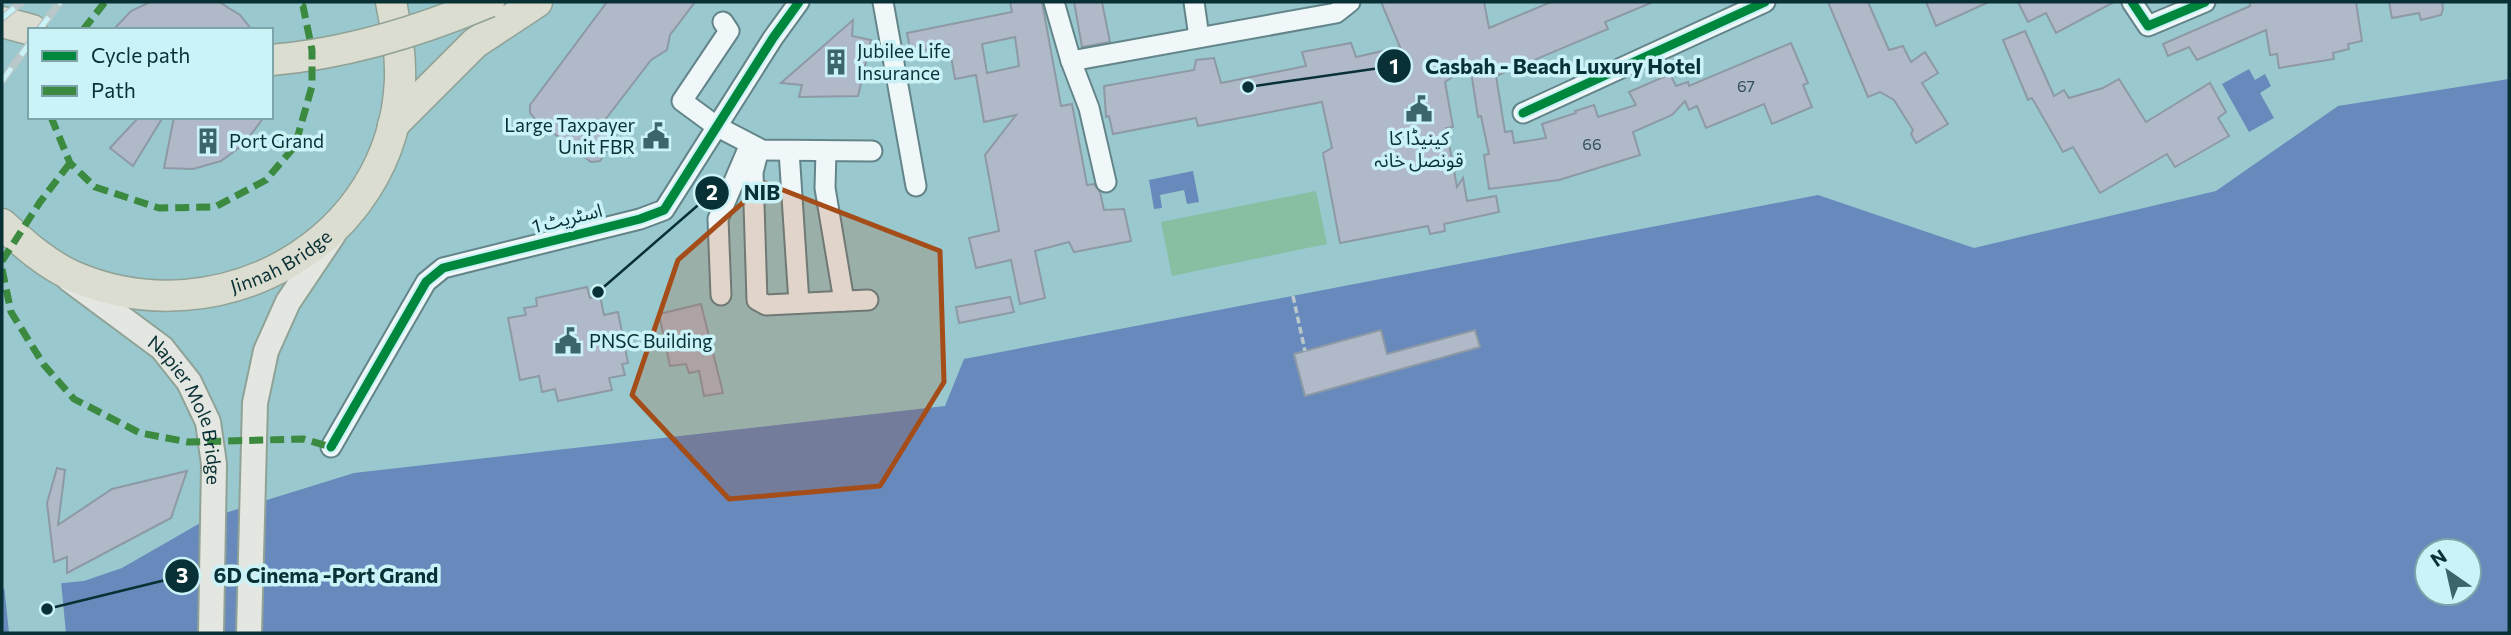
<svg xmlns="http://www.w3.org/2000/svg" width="2511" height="635" font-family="Commissioner,'Noto Sans Arabic',sans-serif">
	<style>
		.green { fill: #88bfa2 }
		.water { fill: #6789bc; fill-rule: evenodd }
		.pier { fill: #99c8ce }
		.building { fill: #b0b9c8; stroke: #8d9aa5; stroke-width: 2; fill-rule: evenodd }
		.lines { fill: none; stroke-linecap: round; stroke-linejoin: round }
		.minor-casing { stroke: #63858a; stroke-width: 23 }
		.major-casing { stroke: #90a296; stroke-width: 28 }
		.highway-casing { stroke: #90a296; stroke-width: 33 }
		.path { stroke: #b8c8ca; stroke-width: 3.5; stroke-dasharray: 7 3.5; stroke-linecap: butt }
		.minor { stroke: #f0f7f8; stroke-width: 19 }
		.major { stroke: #e4e7e1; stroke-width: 24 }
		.highway { stroke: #dcddd1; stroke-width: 30 }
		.rail-casing { stroke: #b8c7c9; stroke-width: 8 }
		.rail { stroke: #caf2f7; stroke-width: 5; stroke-dasharray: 16; stroke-linecap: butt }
		.highway-bridge-casing { stroke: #90a296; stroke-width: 33; stroke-linecap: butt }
		.highway-bridge { stroke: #dcddd1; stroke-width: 30 }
		.quiet { stroke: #3c8940; stroke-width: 7; stroke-dasharray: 14 7; stroke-linecap: butt }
		.cycleway-casing { stroke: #caf2f7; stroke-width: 13 }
		.cycleway { stroke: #00873e; stroke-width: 9 }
		.marked { fill: #a54d18; fill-opacity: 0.2; stroke: #a54d18; stroke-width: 5; stroke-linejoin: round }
		.labels { text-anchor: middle; stroke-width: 7; stroke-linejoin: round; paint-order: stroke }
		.number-label { font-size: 16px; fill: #335259 }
		.poi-label { font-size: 19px; fill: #093034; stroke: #caf2f7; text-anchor: start }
		.street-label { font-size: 19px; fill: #093034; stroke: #caf2f7 }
		.leader { fill: none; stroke: #093034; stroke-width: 2.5 }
		.callout-dot { fill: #093034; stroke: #caf2f7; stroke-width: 2.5 }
		.mark-label { font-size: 21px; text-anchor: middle; font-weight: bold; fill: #fff }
		.callout-label { font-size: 21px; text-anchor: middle; font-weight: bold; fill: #093034; stroke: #caf2f7; stroke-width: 7; stroke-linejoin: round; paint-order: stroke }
	</style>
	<rect width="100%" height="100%" fill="#99c8ce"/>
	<path class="green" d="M1316,191L1327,244L1172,276L1161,222Z"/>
	<g class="water">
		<path d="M2249,69L2255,80L2265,74L2271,86L2260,93L2274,118L2249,132L2222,84Z"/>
		<path d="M2509,79V633H2V589L84,581L122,568L209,518L354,473L945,406L964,359L1818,195L1974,248L2216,191L2338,106ZM2427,551H2469V593H2427Z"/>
		<path d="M1193,171L1199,202L1187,204L1184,190L1160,195L1162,208L1154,209L1149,180Z"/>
	</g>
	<path class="pier" d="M61,581L66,633H9L4,585Z"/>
	<g class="building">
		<path d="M150,2H219L240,15L252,30H113L131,11Z"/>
		<path d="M607,2H695L670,35L667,50L651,60L605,120L615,127L616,137L600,161L591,162L535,119L530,113V105Z"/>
		<path d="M1010,2H1042L1061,106L1072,104L1087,185L1094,184L1100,192L1104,210L1124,209L1131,241L1074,252L1069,242L1035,251L1045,298L1020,304L1011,260L976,268L969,238L999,231L985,155L1016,115L984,122L976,75L955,79L949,45L911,53L907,33L1012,12ZM1015,37L1019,66L987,73L982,44Z"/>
		<path d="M1074,2H1102L1110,42L1082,47Z"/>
		<path d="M1381,2H1484L1489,28L1551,2H1653L1605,22L1608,29L1496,76L1505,132L1512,131L1514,143L1546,138L1542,124L1576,113L1575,111L1594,105L1598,117L1636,105L1629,92L1670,74L1676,86L1688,82L1689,86L1791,43L1808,83L1803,85L1812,107L1772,124L1764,104L1706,128L1697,106L1689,110L1685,101L1672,115L1633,132L1640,155L1559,180L1489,189L1484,155L1489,154L1481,116L1478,117L1470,65L1445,82L1453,127L1446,128L1457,187L1463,178L1467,201L1496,196L1499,212L1444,224L1445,231L1430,234L1428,226L1340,243L1323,153L1332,148L1322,102L1198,126L1196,118L1113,134L1109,116L1106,117L1104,86L1194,70L1196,60L1214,58L1221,83L1306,66L1302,52L1351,43L1356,57L1400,47Z"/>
		<path d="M1828,2H1868L1889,50L1903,46L1911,62L1925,52L1938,73L1922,83L1948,124L1916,143L1911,134L1913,130L1894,100L1880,92L1868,97Z"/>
		<path d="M1926,2H1989L1936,26Z"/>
		<path d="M2018,2H2114L2056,33L2046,13L2028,22Z"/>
		<path d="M2250,2H2356L2362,41L2348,44L2349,49L2333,53L2334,59L2279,68L2277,54L2270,55L2266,30L2197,60L2189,47L2168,56L2163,44L2250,6Z"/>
		<path d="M2389,2H2442L2443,9L2441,15L2421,20L2419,13L2392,18Z"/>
		<path d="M853,20L852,36L871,40L858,96L799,97L802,85L781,83Z"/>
		<path d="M2025,31L2054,96L2064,90L2069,98L2103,88L2119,79L2146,122L2210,83L2226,112L2218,118L2229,136L2175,167L2167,154L2100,193L2073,147L2063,152L2032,98L2028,100L2003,40Z"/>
		<path d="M139,117H163L133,166L110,148Z"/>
		<path d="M174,117H264L244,144L221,161L193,169L164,168Z"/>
		<path d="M587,287L590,298L600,296L604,315L618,312L628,363L622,364L625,375L609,378L612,390L558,401L555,389L542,392L539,376L520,380L508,318L526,315L524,308L537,306L536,298Z"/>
		<path d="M1010,297L1014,312L959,323L956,307Z"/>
		<path d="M701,304L723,393L704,396L699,371L689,373L686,364L670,366L659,314Z"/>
		<path d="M1381,330L1387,354L1475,330L1480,347L1305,396L1294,354Z"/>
		<path d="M57,468L65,470L58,525L112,489L187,471L171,518L67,573V557L54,562L47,503Z"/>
	</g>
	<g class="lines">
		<g class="minor-casing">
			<g id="minor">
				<path d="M883,2L916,186"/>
				<path d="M1054,2L1071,61"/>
				<path d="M1194,2L1199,37"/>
				<path d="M2132,2L2148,26L2205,2"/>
				<path d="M723,22L729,31L682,101L716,126L762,150L872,151"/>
				<path d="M1523,113L1765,2"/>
				<path d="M759,149L753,172L757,300L766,305L868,300"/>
				<path d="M789,151L799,303"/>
				<path d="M826,151L825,188L844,301"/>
				<path d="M1106,182L1089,108L1071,61L1336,13L1350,2"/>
				<path d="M721,295L718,219L750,144"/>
				<path d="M331,447L426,282L443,268L640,219L664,210L773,38L799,2"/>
			</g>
		</g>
		<g class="major-casing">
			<g id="major">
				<path id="s1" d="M69,279L162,348L189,382L208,422L214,464L211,633"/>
				<path d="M249,633L255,403L266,351L288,302L333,235"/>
			</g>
		</g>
		<g class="highway-casing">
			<g id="highway">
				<path d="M2,22L32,30"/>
				<path d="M393,125L475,43L537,2"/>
				<path id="s2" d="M2,224C24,244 47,265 75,277C219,338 393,243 400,80C401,53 396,28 391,2"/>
			</g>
		</g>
		<path class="path" d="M1293,296L1305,351"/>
		<use href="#minor" class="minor"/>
		<use href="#major" class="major"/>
		<use href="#highway" class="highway"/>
		<g class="rail-casing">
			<g id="rail">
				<path d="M2,18L22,2"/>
				<path d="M39,30L60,2"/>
				<path d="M2,81L30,43"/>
			</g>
		</g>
		<use href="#rail" class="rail"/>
		<g class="highway-bridge-casing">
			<path id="highway-bridge" d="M271,60C347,54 420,31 489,2"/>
		</g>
		<use href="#highway-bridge" class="highway-bridge"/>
		<g class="quiet">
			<path d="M83,30L105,2"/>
			<path d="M51,117L70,163L95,187L159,208L215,207L266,180L295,146L312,86V50L303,6L296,2"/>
			<path d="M2,261L40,202L70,163"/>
			<path d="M2,269L11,312L44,365L74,399L140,433L188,442L304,439L331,447"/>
		</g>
		<g class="cycleway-casing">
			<g id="cycleway">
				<path d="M2132,2L2148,26L2205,2"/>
				<path d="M1523,113L1765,2"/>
				<path d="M331,447L426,282L443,268L640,219L664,210L773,38L799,2"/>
			</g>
		</g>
		<use href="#cycleway" class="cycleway"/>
	</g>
	<path class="marked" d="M765,183L940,251L944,382L880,486L729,499L632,395L678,260Z"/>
	<defs>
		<g id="building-bare" transform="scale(2.1)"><path d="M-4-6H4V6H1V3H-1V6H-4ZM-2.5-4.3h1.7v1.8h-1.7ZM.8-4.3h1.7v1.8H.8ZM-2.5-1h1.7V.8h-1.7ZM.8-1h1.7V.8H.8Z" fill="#3b656a" stroke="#caf2f7" stroke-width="2.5" paint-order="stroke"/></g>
		<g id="civic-bare" transform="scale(2.1)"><path d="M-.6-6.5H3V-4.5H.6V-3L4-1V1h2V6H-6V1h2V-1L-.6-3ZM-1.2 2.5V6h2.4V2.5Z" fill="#3b656a" stroke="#caf2f7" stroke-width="2.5" paint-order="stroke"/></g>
	</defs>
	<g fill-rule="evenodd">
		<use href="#building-bare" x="836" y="62"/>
		<use href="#civic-bare" x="1419" y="109"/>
		<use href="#civic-bare" x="656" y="136"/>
		<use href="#building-bare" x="208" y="141"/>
		<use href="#civic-bare" x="568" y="341"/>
	</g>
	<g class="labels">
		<g class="number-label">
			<text x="1746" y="92">67</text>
			<text x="1592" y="150">66</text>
		</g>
		<g class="poi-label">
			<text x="857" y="58">Jubilee Life<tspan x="857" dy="22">Insurance</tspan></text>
			<text x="635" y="132" text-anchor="end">Large Taxpayer<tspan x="635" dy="22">Unit FBR</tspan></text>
			<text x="1419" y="145" text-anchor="middle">کینیڈا کا<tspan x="1419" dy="22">قونصل خانہ</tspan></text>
			<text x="229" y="148">Port Grand</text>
			<text x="589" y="348">PNSC Building</text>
		</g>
		<g class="street-label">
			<text transform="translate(567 218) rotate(-14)" y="7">اسٹریٹ 1</text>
			<text dy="7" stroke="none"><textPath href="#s2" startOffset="306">Jinnah Bridge</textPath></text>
			<text dy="7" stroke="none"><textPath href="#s1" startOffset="184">Napier Mole Bridge</textPath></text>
		</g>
	</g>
	<path class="leader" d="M1248 87L1394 66M598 292L712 193M47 609L182 576"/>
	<g class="callout-dot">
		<circle cx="1248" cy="87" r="7"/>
		<circle cx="598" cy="292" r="7"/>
		<circle cx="47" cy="609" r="7"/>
		<circle cx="1394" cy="66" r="18"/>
		<circle cx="712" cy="193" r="18"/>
		<circle cx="182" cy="576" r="18"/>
	</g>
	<g class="mark-label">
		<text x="1394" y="74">1</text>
		<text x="712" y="200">2</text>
		<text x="182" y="583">3</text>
	</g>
	<g class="callout-label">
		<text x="1563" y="74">Casbah - Beach Luxury Hotel</text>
		<text x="762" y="200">NIB</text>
		<text x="326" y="583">6D Cinema -Port Grand</text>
	</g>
	<rect width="2511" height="635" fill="none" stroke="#093034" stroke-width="7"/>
	<rect x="28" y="28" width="245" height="91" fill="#caf2f7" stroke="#7da4a9" stroke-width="2"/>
	<rect x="42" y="51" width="35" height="10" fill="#00873e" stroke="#7da4a9" stroke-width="2"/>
	<text x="91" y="63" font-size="21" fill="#093034">Cycle path</text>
	<rect x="42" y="86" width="35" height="10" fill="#3c8940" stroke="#7da4a9" stroke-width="2"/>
	<text x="91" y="98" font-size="21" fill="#093034">Path</text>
	<g transform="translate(2448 572) rotate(326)"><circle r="33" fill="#caf2f7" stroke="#7da4a9" stroke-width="2"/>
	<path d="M0-5L12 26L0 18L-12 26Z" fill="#3b656a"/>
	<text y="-10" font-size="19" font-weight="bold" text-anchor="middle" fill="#093034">N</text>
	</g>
</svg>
